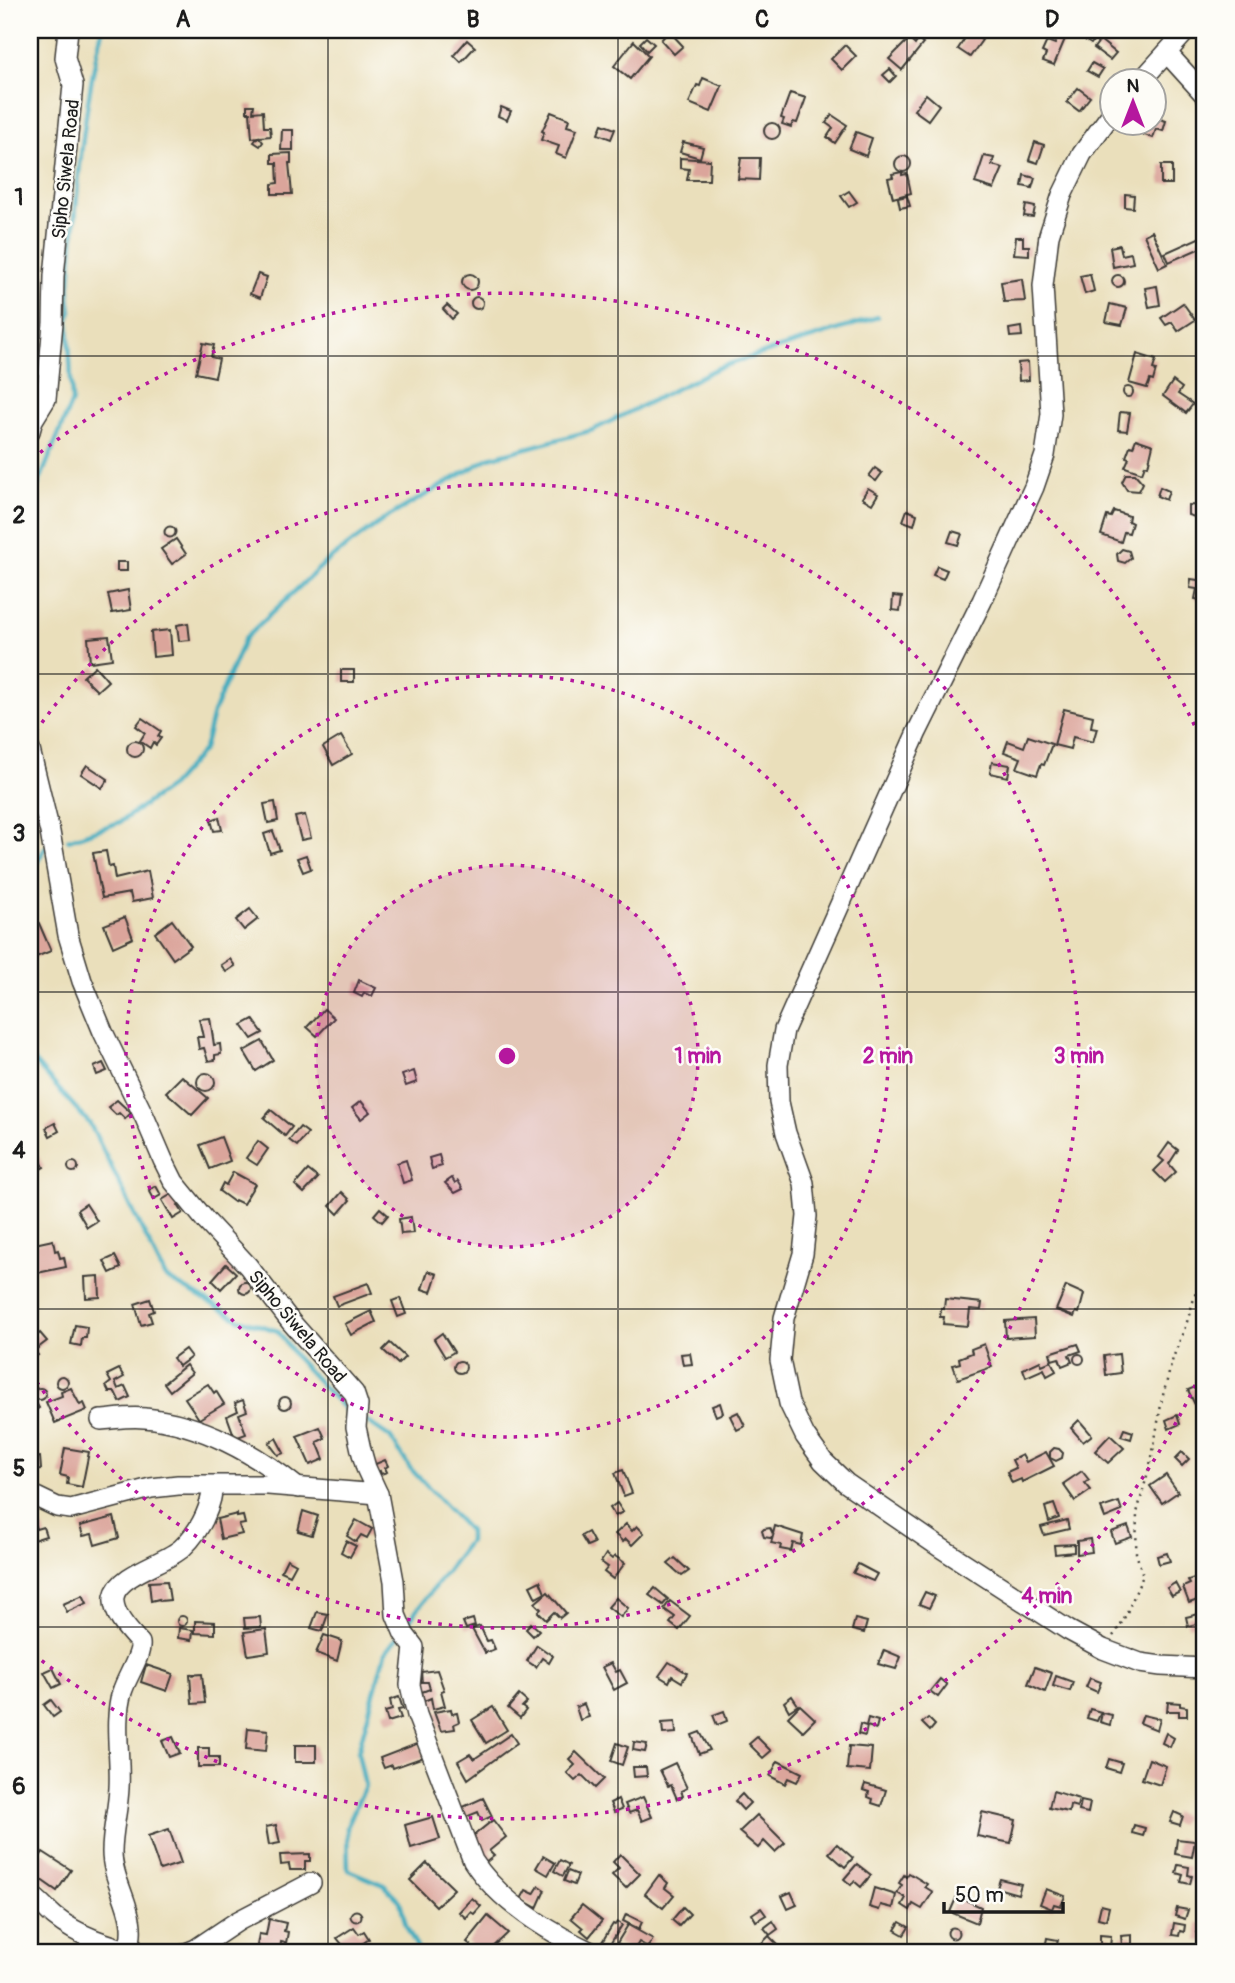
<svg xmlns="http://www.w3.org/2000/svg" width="1235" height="1983" font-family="Pangolin,sans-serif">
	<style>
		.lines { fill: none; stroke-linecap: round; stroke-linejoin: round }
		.stream { stroke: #40acbf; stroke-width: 4.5 }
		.building { fill: #dba59b }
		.minor-casing { stroke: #3b3934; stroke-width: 22 }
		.path { stroke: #3b3934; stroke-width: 2.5; stroke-dasharray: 2 5; stroke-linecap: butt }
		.minor { stroke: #fff; stroke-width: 19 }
		.grid { fill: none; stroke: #1c1c1c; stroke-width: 2; stroke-opacity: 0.55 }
		.ring { fill: none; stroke: #b5179e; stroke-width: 3.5; stroke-dasharray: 3.5 7 }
		.labels { text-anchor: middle; stroke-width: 5; stroke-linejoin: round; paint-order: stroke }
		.street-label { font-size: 19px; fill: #1c1c1c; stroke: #fdfcf7 }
		.centre { fill: #b5179e; stroke: #fdfcf7; stroke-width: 3.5 }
		.ring-label { font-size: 21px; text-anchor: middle; font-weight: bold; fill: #b5179e; stroke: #fdfcf7; stroke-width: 5; stroke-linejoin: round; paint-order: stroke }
		.neatline { fill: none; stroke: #1c1c1c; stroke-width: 2.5 }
		.grid-label { font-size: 23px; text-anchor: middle; font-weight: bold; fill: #1c1c1c }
	</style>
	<rect width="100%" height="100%" fill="#fdfcf7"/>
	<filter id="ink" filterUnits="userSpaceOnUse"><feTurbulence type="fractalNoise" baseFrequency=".0143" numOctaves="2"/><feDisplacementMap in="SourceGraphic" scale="14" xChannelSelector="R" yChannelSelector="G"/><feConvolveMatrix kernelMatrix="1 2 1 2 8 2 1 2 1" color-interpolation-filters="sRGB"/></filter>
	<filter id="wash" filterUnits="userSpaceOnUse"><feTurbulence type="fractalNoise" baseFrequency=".00686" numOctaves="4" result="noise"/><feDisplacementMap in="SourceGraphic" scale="28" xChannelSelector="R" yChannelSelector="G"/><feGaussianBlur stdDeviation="1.57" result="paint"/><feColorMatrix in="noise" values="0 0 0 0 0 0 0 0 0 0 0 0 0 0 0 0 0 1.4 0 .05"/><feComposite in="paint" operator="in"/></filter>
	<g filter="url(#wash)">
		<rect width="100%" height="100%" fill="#eadfbb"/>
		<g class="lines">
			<g class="stream">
				<path d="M30,505L72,401L68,320L71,311L69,296C76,206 81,117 102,30"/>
				<path d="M68,840L120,822L171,786L204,749L213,713L245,638L327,561L386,518L489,458L593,430L720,367L878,317"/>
				<path d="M30,874L46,847"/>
				<path d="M30,1057L90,1124L166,1278L239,1319L278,1331L297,1359L349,1414L352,1415"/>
				<path d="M361,1417L390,1437L410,1468L469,1531V1541L405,1626"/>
				<path d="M398,1636L385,1653L358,1752L365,1786L347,1827L348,1870L384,1885L400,1901L406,1926L420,1953"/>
			</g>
		</g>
		<g id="blocks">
			<g class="building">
				<path d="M1089,30L1098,34L1091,44L1083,39Z"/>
				<path d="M669,31L683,46L674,54L661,40Z"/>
				<path d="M969,32L982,40L970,57L958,49Z"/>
				<path d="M1058,36L1065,39L1054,65L1043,61L1046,54L1042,52L1047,41L1055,44Z"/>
				<path d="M646,37L654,44L647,51L640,43Z"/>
				<path d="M909,39L915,45L918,40L923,44L902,70L889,59Z"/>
				<path d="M467,40L475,47L461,62L454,55Z"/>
				<path d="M1100,40L1116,53L1110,60L1094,48Z"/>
				<path d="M634,41L649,56L630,79L614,66Z"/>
				<path d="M845,45L856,56L842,70L831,59Z"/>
				<path d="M1092,63L1103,69L1098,77L1087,71Z"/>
				<path d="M890,69L896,76L890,82L883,75Z"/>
				<path d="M703,78L722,86L711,112L689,103L697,85L700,86Z"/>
				<path d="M1078,88L1090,97L1079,111L1067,102Z"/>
				<path d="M790,93L806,98L797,123L793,122L791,127L782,124L784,119L781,118Z"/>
				<path d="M926,94L939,105L928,120L914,110Z"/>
				<path d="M247,105H254L253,112L263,111L264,127H270L271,136L259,137L263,142L260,146L254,142L258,137L252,138L250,112H247Z"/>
				<path d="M501,107L511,111L507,120L498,116Z"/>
				<path d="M551,112L569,119L567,126L577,129L566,158L556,154L559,146L541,140L544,132L542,131Z"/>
				<path d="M832,115L847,125L835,143L827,137L833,128L826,123Z"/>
				<path d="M1154,117L1166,121L1163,131L1156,129L1153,138L1144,135L1149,122H1154Z"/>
				<circle cx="772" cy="131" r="8"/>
				<path d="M602,124L615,129L611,139L598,134Z"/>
				<path d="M282,130H293V150H281Z"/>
				<path d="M856,132L872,138L866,156L849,149Z"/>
				<path d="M683,142L703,147L700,158L680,152Z"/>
				<path d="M1035,142L1044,145L1038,163L1029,160Z"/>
				<path d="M291,153V163H289L292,194H272V184L278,183L277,163H272V154Z"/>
				<path d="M984,156L994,158L992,165L1003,168L994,189L975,183Z"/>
				<circle cx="903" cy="164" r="8"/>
				<path d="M680,158L710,160L709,180H687L689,169L680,168Z"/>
				<path d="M741,158H760L759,180L738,179Z"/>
				<rect x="1161" y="165" width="11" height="19"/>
				<path d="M902,172V175L907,174L911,193L893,198L888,178L893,177L892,174Z"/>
				<path d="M1024,175L1035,178L1032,188L1022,186Z"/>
				<path d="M849,191L857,202L849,207L841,196Z"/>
				<path d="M1125,194L1134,195L1133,208L1125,207Z"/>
				<path d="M907,196L910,206L900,208L898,198Z"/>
				<path d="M1026,205L1035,207L1033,217L1024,216Z"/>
				<path d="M1152,231L1167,264L1159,268L1144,235Z"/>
				<path d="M1205,235V246L1169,262L1165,253Z"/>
				<path d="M1016,237H1023V246H1029V255L1014,254Z"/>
				<path d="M1120,245L1122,255L1131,253L1133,263L1113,267L1110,247Z"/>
				<circle cx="470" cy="282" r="8"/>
				<path d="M258,274L267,277L260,298L250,294Z"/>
				<path d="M1090,274L1094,291L1085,294L1080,276Z"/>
				<circle cx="1118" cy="281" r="6"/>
				<path d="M1022,279L1025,301L1004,302L1001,282Z"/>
				<path d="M1157,286L1160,305L1149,307L1145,288Z"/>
				<circle cx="477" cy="303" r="6"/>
				<path d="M1183,303L1195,320L1178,331L1172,322L1166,325L1161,318Z"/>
				<path d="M1110,304L1127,308L1122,325L1106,322Z"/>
				<path d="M447,305L457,314L452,319L443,309Z"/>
				<path d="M1021,327L1022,336L1010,337L1009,329Z"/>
				<path d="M203,343L214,345L211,357L219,359L215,377L196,373Z"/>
				<path d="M1137,354L1156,360L1153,369L1156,370L1153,381L1150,380L1147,388L1129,383Z"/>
				<path d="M1028,362L1029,380L1019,381L1018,363Z"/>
				<path d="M1173,381L1182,388L1178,394L1193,404L1186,413L1163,396Z"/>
				<circle cx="1128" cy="392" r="5"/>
				<path d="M1120,412L1130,413L1127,431L1118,430Z"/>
				<path d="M1136,439L1153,445L1148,466L1145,465L1142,473L1125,467L1129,458L1126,457L1130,446L1133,447Z"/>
				<path d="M875,468L882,473L876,481L869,476Z"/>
				<path d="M1126,474H1135L1143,483L1139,491L1127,490L1122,482Z"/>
				<path d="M1160,487L1169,491L1166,500L1157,496Z"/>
				<path d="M868,488L878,494L872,504L862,498Z"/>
				<path d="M1188,505L1205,506V520L1188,515Z"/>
				<path d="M907,510L917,514L914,525L903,521Z"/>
				<path d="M1114,511L1129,516L1128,521L1132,523L1129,533L1124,532L1121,542L1101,535L1107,516L1111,517Z"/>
				<circle cx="170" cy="532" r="5.5"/>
				<path d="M952,531L962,534L958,545L948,542Z"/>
				<path d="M176,539L186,554L172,564L161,549Z"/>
				<path d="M1122,549L1129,551L1131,558L1125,563L1118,561L1117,554Z"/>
				<rect x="117" y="562" width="10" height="9"/>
				<path d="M937,566L947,570L943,579L933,575Z"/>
				<path d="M1191,579L1205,581V601L1195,599L1197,589L1190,588Z"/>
				<path d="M128,590L131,610L112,613L108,594Z"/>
				<path d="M893,596L902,597L900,611L892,610Z"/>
				<path d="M188,623L190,640L179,641L177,625Z"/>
				<path d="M170,630L172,655L153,657L151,632Z"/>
				<path d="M109,636L112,659L90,662L88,638Z"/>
				<path d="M95,666L108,681L97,691L83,677Z"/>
				<rect x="341" y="670" width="13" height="12"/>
				<path d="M1064,709L1093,716L1091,727L1097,728L1093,742L1073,737L1070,749L1054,745Z"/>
				<path d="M142,718L161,731L158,736L161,738L156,745L153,742L150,748L140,741L145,733L136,726Z"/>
				<path d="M341,736L352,754L333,765L323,747Z"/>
				<path d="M1028,736L1052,744L1044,765L1041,764L1037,775L1017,768L1021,758L1004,752L1008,741L1024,747Z"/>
				<circle cx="135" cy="749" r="8"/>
				<path d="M992,762L1010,765L1008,777L990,773Z"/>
				<path d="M87,765L108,779L102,788L81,774Z"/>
				<path d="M275,802L278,821L268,823L264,804Z"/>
				<path d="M305,815L311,838L301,840L295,817Z"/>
				<path d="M219,817L222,830L214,831L211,820Z"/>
				<path d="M273,831L280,850L270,853L264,834Z"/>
				<path d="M106,851L109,867L113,866L115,879L148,871L153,898L132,902L130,893L102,898L93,853Z"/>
				<path d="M306,855L311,869L303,872L297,858Z"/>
				<path d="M250,909L258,919L244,930L236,920Z"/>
				<path d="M125,917L133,938L113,947L104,925Z"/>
				<path d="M172,920L191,946L173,959L155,933Z"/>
				<path d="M38,921L51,951L31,959L30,924Z"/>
				<path d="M230,959L235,966L226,972L221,965Z"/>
				<path d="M359,980L376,988L372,996L364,993L362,997L354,993Z"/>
				<path d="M324,1009L334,1018L317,1036L307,1027Z"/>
				<path d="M210,1018L214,1045L220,1044L221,1054L215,1055V1060L208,1061L204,1048L199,1049L197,1037H203L199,1019Z"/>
				<path d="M253,1019L263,1033L252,1039L242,1025Z"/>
				<path d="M262,1041L273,1060L256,1071L244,1051Z"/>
				<path d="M103,1063L107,1071L97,1075L94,1067Z"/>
				<path d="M414,1071L417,1082L406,1086L402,1075Z"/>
				<circle cx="206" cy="1082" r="9"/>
				<path d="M182,1076L208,1098L192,1115L166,1092Z"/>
				<path d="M117,1100L131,1113L125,1119L119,1113L116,1115L108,1107Z"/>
				<path d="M361,1101L370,1112L361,1119L352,1108Z"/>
				<path d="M271,1110L292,1127L285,1136L264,1118Z"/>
				<path d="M55,1123L59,1131L50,1136L46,1128Z"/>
				<path d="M300,1127L308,1133L297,1146L289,1140Z"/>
				<path d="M221,1137L230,1161L210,1169L200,1145Z"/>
				<path d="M258,1141L268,1149L257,1165L246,1158Z"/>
				<path d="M1169,1143L1178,1150L1169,1164L1176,1172L1165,1182L1154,1171L1164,1161L1159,1157Z"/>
				<path d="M35,1150L44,1167L33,1173L30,1166V1153Z"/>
				<path d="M439,1155L442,1166L432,1169L429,1158Z"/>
				<path d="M406,1160L412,1180L403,1183L397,1163Z"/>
				<circle cx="73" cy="1167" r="5"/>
				<path d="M308,1170L318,1178L304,1193L295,1185Z"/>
				<path d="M233,1172L255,1184L243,1204L235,1200L234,1202L219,1191L223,1183L226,1185Z"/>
				<path d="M452,1178L455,1183L458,1181L463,1189L455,1193L445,1183Z"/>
				<path d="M156,1186L161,1195L154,1199L149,1190Z"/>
				<path d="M177,1191L183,1202L178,1205L183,1213L173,1219L162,1200Z"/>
				<path d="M342,1192L350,1200L338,1214L330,1206Z"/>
				<path d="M86,1204L97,1221L87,1227L77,1210Z"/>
				<path d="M380,1208L388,1215L382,1222L374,1215Z"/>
				<path d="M411,1217L413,1233L401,1234L399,1219Z"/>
				<path d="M53,1240L55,1251L58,1250L60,1258L64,1257L66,1267L37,1273L30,1245Z"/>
				<path d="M115,1256L121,1268L110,1273L104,1261Z"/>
				<path d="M226,1264L236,1273L221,1289L212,1280Z"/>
				<path d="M428,1271L437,1274L431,1292L422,1289Z"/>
				<path d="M99,1276L100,1297L86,1298L85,1277Z"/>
				<circle cx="245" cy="1288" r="6"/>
				<path d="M368,1283L372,1293L337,1306L333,1296Z"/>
				<path d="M1066,1286L1084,1294L1079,1313L1076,1312L1074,1317L1056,1310Z"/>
				<path d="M400,1298L406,1314L398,1317L392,1301Z"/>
				<path d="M150,1299L154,1311L149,1313L152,1322L141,1325L135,1304Z"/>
				<path d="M945,1299L982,1303L981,1310L970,1309L968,1326L943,1324L944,1317H940L941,1308L944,1309Z"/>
				<path d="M371,1311L376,1322L351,1335L345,1324Z"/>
				<path d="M1034,1319L1035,1336L1006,1338L1005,1321Z"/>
				<path d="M75,1325L87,1327L86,1338H82L81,1346L71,1344Z"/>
				<path d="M40,1333L47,1341L34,1351L38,1355L32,1359L30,1355V1341Z"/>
				<path d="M442,1333L454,1352L445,1357L434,1339Z"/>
				<path d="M390,1343L405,1357L398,1364L383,1350Z"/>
				<path d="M984,1344L992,1367L958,1379L953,1365L960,1363L959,1358L972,1353L971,1349Z"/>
				<path d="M1078,1344L1081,1351L1069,1355L1072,1362L1062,1366L1059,1358L1052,1360L1050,1353Z"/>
				<path d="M185,1349L191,1357L179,1366L173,1358Z"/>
				<path d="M690,1353L692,1364L683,1365L681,1354Z"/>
				<circle cx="1079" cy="1359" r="5"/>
				<path d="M1119,1354L1121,1373L1106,1375L1104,1356Z"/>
				<circle cx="460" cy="1367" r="6"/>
				<path d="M1040,1361L1042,1365L1051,1361L1056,1371L1047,1376L1044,1369L1026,1377L1023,1369Z"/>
				<path d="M186,1365L192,1373L170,1391L164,1383Z"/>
				<path d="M119,1369L124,1377L115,1382L118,1389L125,1386L130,1397L120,1402L115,1392H109L106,1386L111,1382L107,1375Z"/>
				<circle cx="62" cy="1382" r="6"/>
				<path d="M1205,1383V1403L1196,1407L1188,1390Z"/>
				<path d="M208,1384L214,1393L216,1391L224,1404L199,1419L185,1398Z"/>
				<circle cx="40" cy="1394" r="6"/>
				<path d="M71,1388L80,1405L84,1403L87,1410L55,1423L46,1402L62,1396L61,1392Z"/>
				<path d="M32,1396L39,1408L30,1414V1397Z"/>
				<circle cx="285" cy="1403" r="6"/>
				<path d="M243,1400L247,1411L239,1414L246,1434L235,1438L227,1416L238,1411L235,1403Z"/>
				<path d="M720,1403L723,1413L716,1416L712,1406Z"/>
				<path d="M738,1412L745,1426L737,1430L730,1416Z"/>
				<path d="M1177,1415L1180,1424L1169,1429L1166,1420Z"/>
				<path d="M1079,1420L1092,1435L1083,1442L1071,1428Z"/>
				<path d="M320,1427L325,1438L317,1442L324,1459L310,1465L297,1436Z"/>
				<path d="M1124,1429L1133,1432L1131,1439L1121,1436Z"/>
				<path d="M1110,1435L1124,1448L1108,1463L1095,1451Z"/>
				<path d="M276,1438L284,1453L278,1455L269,1443Z"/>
				<path d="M65,1448L89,1452L82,1487L67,1484L68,1477L60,1475Z"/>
				<path d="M1054,1448L1059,1449L1063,1453L1062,1458L1056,1461L1050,1458V1452Z"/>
				<path d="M1046,1452L1054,1466L1022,1482L1021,1479L1012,1483L1007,1472L1016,1468L1012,1460L1022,1455L1026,1462Z"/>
				<path d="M1182,1452L1189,1459L1182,1466L1175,1459Z"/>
				<path d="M40,1457L41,1469L30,1470V1458Z"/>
				<path d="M385,1460L388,1466L385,1468L387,1472L381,1474L380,1471L376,1473L373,1465Z"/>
				<path d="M623,1470L632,1493L624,1496L615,1473Z"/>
				<path d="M1082,1471L1089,1480L1085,1483L1091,1490L1075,1501L1063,1484Z"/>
				<path d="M1166,1475L1178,1492L1162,1503L1150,1486Z"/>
				<path d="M1119,1502L1122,1511L1105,1518L1101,1508Z"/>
				<path d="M617,1503L623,1512L615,1516L610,1508Z"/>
				<path d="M1054,1504L1059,1518L1049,1522L1045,1507Z"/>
				<path d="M303,1511L318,1516L312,1535L298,1531Z"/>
				<path d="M237,1514V1517L243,1516L245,1524L239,1525L242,1534L221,1539L217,1519Z"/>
				<path d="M114,1517L119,1538L95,1545L92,1534L83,1536L80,1526Z"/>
				<path d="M356,1520L372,1529L367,1538L361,1535L356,1542L347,1536Z"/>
				<path d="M1067,1520L1069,1529L1044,1535L1041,1527Z"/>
				<path d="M33,1521L36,1529L43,1527L46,1536L30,1541V1522Z"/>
				<path d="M626,1524L632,1531L637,1526L644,1533L632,1545L626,1539L623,1542L615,1534Z"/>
				<path d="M775,1526L803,1535L801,1545L793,1543L791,1551L780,1549L781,1545L771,1543L773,1536L770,1538L764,1537L762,1531L764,1529L770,1528L773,1534Z"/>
				<path d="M1128,1526L1132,1537L1115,1543L1111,1532Z"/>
				<path d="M588,1532L594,1543L587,1546L581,1536Z"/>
				<path d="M1090,1539L1092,1552L1077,1554V1541Z"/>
				<path d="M346,1541L356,1546L350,1557L341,1552Z"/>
				<path d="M1074,1544V1552L1055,1554L1054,1545Z"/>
				<path d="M1167,1553L1170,1561L1159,1564L1157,1556Z"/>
				<path d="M606,1554L612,1559L615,1556L625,1563L613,1579L604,1572L608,1567L601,1562Z"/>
				<path d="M675,1558L689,1571L682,1576L668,1564Z"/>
				<path d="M287,1559L296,1564L290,1575L281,1571Z"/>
				<path d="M858,1564L877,1574L873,1581L853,1573Z"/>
				<path d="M1197,1577L1204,1593L1197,1596L1198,1600L1189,1603L1183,1587L1190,1584L1188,1580Z"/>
				<path d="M167,1581L170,1600L160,1601L159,1599L151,1601L149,1582Z"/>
				<path d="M540,1581L545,1593L536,1598L530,1586Z"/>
				<path d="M1175,1583L1180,1592L1172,1596L1167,1588Z"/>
				<path d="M655,1588L668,1599L663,1605L649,1595Z"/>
				<path d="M548,1592L566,1613L560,1618L554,1612L546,1620L538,1612L541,1609L535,1603Z"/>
				<path d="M925,1592L935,1596L929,1608L919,1604Z"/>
				<path d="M83,1595L87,1603L67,1612L63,1604Z"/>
				<path d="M616,1598L628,1608L621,1617L608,1607Z"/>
				<path d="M670,1601L690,1616L679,1630L670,1623L675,1617L664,1609Z"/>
				<path d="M317,1612L328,1614L322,1631L311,1628Z"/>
				<path d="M1199,1614L1201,1623L1188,1626L1186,1617Z"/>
				<circle cx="182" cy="1621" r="5"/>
				<path d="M260,1617L261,1627L245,1628L244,1618Z"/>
				<path d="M473,1619L475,1626L466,1629L463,1622Z"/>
				<path d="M855,1619L867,1622L864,1633L852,1630Z"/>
				<path d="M195,1621L215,1622V1634L195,1633Z"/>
				<path d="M531,1623L539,1630L533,1636L526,1629Z"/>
				<path d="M480,1626L487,1641L491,1640L495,1649L485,1653L472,1629Z"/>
				<path d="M179,1628L193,1630L192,1640L178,1638Z"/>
				<path d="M266,1629L269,1652L248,1655L244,1632Z"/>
				<path d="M324,1635L342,1641L337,1661L316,1653Z"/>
				<path d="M537,1645L553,1656L549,1663L542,1658L536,1667L527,1661Z"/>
				<path d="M884,1650L901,1657L896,1669L878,1664Z"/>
				<path d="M669,1662L687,1673L682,1682L672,1676L669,1682L659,1676Z"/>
				<path d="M611,1663L616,1672L620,1670L627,1683L614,1690L602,1667Z"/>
				<path d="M146,1665L173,1674L167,1691L141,1682Z"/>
				<path d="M1035,1667L1052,1673L1045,1692L1028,1684Z"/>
				<path d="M53,1668L61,1684L53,1688L44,1672Z"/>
				<path d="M437,1670L444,1690L441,1691L445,1706L433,1709L431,1698L424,1701L422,1692L430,1689L428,1682H422L421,1672Z"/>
				<path d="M202,1674L205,1703L192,1704L190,1675Z"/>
				<path d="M1056,1676L1073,1682L1070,1691L1053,1686Z"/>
				<path d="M1090,1678L1101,1682L1097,1692L1086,1687Z"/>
				<path d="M940,1679L947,1685L938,1697L930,1691Z"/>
				<path d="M519,1695L527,1702L522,1707L526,1710L520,1718L508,1708Z"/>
				<path d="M792,1696L798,1705L789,1711L784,1702Z"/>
				<path d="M399,1697L403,1709L398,1710L401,1718L388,1722L385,1712L392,1710L390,1700Z"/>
				<path d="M51,1700L60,1712L53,1717L44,1705Z"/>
				<path d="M1168,1702L1180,1703V1706L1187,1707V1716H1179V1711H1167Z"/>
				<path d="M584,1704L589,1717L580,1720L576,1707Z"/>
				<path d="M800,1705L815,1719L803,1731L788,1717Z"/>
				<path d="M493,1707L507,1730L486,1743L472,1720Z"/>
				<path d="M451,1709L452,1714L457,1713L459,1722L454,1724L455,1729L441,1731L434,1712Z"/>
				<path d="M1090,1709L1101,1712L1097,1721L1087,1718Z"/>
				<path d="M724,1711L727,1721L717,1725L713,1715Z"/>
				<path d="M1102,1713L1112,1715L1110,1725L1100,1722Z"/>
				<path d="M1143,1715L1160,1719L1157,1730L1140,1723Z"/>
				<path d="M868,1718L878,1721L876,1729L867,1726L865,1736L858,1734L860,1724L866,1726Z"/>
				<path d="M928,1718L935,1725L930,1731L922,1723Z"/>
				<path d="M675,1722L676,1733L663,1734L662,1723Z"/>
				<path d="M248,1728L268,1730L266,1751L246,1749Z"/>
				<path d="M700,1732L710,1750L699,1754L692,1735Z"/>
				<path d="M1166,1733L1174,1738L1170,1747L1162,1743Z"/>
				<path d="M511,1734L517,1743L468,1779L458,1761L470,1754L474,1759Z"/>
				<path d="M173,1737L180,1753L169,1757L162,1741Z"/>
				<path d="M757,1737L771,1751L763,1758L749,1744Z"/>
				<path d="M634,1742L647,1744L645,1752L633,1750Z"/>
				<path d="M419,1743L424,1757L393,1768L392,1765L384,1768L380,1758Z"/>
				<path d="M617,1743L628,1747L622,1765L611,1761Z"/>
				<rect x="295" y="1745" width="21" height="17"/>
				<path d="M849,1746L872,1748L870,1771L847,1769Z"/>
				<path d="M198,1748H209V1757H219V1767H198Z"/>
				<path d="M576,1752L604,1779L595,1788L582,1775L575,1781L567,1773L575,1765L569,1759Z"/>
				<path d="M1109,1759L1122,1763L1119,1772L1106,1768Z"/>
				<path d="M1149,1759L1166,1766L1160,1785L1142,1779Z"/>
				<path d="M778,1761L802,1773L797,1782L788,1778L785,1784L770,1776Z"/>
				<path d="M675,1763L687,1788L681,1791L683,1796L677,1799L671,1785L668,1786L660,1770Z"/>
				<path d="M633,1767H646L647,1776L634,1777Z"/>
				<path d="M865,1784L886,1790L881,1806L872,1803L873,1799L868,1797L869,1792L863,1790Z"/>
				<path d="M1053,1791L1079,1799L1077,1807L1070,1805L1069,1812L1049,1808Z"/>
				<path d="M742,1794L750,1803L743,1810L735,1801Z"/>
				<path d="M643,1797L652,1817L642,1821L637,1810L629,1813L625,1804Z"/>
				<path d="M483,1798L492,1816L482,1821L478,1812L466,1817L461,1808Z"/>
				<path d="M618,1799L622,1809L614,1812L610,1803Z"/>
				<path d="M1081,1801L1090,1803L1088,1813L1079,1811Z"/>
				<path d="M982,1812L1016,1820L1011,1843L977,1836Z"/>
				<path d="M1174,1812L1183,1816L1180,1825L1170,1822Z"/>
				<path d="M757,1815L785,1843L775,1852L764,1841L758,1848L739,1832Z"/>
				<path d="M433,1817L440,1839L411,1848L405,1825Z"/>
				<path d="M493,1820L506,1837L489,1851L494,1856L485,1863L467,1841Z"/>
				<path d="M276,1825L280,1843L269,1845L266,1827Z"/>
				<path d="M1134,1825L1145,1828L1143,1836L1132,1833Z"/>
				<path d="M169,1829L181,1863L160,1870L148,1836Z"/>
				<path d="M1177,1839L1195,1841L1192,1857L1175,1854Z"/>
				<path d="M837,1844L853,1858L845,1867L829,1853Z"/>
				<path d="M43,1852L71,1870L57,1891L30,1872Z"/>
				<path d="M310,1854V1861H305V1870H290L289,1864L281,1865L280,1855Z"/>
				<path d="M620,1854L640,1874L626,1888L612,1875L619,1868L613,1862Z"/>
				<path d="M543,1856L555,1863L548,1875L536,1868Z"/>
				<path d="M560,1860L569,1865L563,1876L554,1871Z"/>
				<path d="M427,1863L454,1889L436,1906L410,1880Z"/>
				<path d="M857,1864L871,1875L861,1887L854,1881L851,1885L844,1879Z"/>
				<path d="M1178,1865L1189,1867L1188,1875L1192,1876L1190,1884L1181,1882L1183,1875L1176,1873Z"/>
				<path d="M568,1871L578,1875L574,1885L564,1881Z"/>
				<path d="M909,1873L927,1884L925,1887L933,1892L922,1909L913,1904L910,1910L902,1905L906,1898L897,1893L902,1885L899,1883L904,1875L906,1877Z"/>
				<path d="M659,1875L668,1883L665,1888L674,1895L663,1908L645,1894Z"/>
				<path d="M1000,1879L1021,1884L1018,1894L997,1888Z"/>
				<path d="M539,1886L545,1890L537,1908L521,1899L526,1890L534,1894Z"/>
				<path d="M874,1888L896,1895L893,1908L881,1905L879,1910L869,1907Z"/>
				<path d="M1046,1889L1065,1896L1061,1906L1054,1904L1052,1909L1040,1904Z"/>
				<path d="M1198,1891H1205V1910H1199Z"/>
				<path d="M791,1892L797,1905L788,1909L782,1896Z"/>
				<path d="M957,1896L981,1907L977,1923L950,1912Z"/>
				<path d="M472,1898L481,1906L474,1914L471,1912L466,1918L459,1912Z"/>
				<path d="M582,1905L602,1921L589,1937L581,1930L583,1928L571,1918Z"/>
				<path d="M1101,1905L1109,1907L1106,1920L1098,1918Z"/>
				<path d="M683,1907L690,1914L679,1926L672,1920Z"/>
				<path d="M761,1908L766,1915L756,1921L752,1914Z"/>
				<path d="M1177,1908L1188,1910L1185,1919L1175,1916Z"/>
				<circle cx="356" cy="1916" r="5.5"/>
				<path d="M626,1914L642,1922L639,1929L623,1921Z"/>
				<path d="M488,1916L508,1933L487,1953H471L467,1949L471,1945L467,1942Z"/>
				<path d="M269,1919L286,1923L284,1931L288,1932L286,1943L281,1942L280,1951L257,1946L259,1934L266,1935Z"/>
				<path d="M773,1921L778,1929L770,1935L764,1928Z"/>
				<path d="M617,1922L622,1925L609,1946L602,1942L613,1924L615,1925Z"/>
				<path d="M900,1922L909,1927L904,1935L895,1930Z"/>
				<path d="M1174,1923L1185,1925L1184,1932L1180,1931L1179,1936L1172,1935Z"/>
				<rect x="1197" y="1923" width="8" height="18"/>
				<path d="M628,1925L653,1939L648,1947L639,1942L633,1952L617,1943Z"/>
				<path d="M354,1927L359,1934L364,1931L369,1939L358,1947L359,1950L349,1953L337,1938Z"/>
				<circle cx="953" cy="1933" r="5.5"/>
				<path d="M1100,1935L1111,1936L1110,1949L1100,1948Z"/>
				<path d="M1132,1935V1944L1122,1945L1121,1936Z"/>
				<path d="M769,1936L786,1953H760L756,1949Z"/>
				<path d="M1047,1938L1058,1940L1055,1953H1044Z"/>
			</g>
		</g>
	</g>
	<g filter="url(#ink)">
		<use href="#blocks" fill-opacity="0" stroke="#3b3934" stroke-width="2"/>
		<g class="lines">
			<g class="minor-casing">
				<g id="minor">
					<path d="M1167,53L1205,95"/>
					<path d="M1142,80L1187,30"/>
					<path d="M1112,113L1082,154L1062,195L1049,235L1043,286L1051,414L1045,455L1034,487L982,601L917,732L784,1030L778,1065L779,1102L786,1133L804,1183L807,1216L803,1254L784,1318L780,1360L789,1403L805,1436L823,1461L846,1483L938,1546L1068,1630L1103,1649L1140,1663L1161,1666L1205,1668"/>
					<path d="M30,431L33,420L46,399L53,323L54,276L73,85L65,58L68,30"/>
					<path d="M30,750L50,832L68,935L82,981L103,1032L145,1118L163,1160L174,1182L206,1221L248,1266L291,1322L354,1393L358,1405L356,1427L361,1450L366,1468L378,1494L394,1581L396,1615L404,1634L414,1647L410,1685L417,1715L473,1861C500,1903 549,1932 593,1953"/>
					<path d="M101,1420C115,1419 131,1416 145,1418C201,1423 255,1453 298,1488"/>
					<path d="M30,1494L57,1507L71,1509L151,1488L178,1485H268L378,1494"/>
					<path d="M30,1895C40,1900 46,1910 55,1917C80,1937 108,1945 138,1953"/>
					<path d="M127,1950C142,1918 112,1886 112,1852C112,1831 118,1810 119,1788C121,1757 113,1722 122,1692C126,1678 142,1655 140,1643C130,1632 112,1614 114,1597C118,1574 166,1563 182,1548C200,1531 210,1510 213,1487"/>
					<path d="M186,1953L196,1949L238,1921L311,1883"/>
				</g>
			</g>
			<path class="path" d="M1113,1636C1127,1618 1133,1596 1143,1576L1136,1553L1137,1513L1152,1457L1162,1399L1173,1358L1187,1322L1201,1275L1205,1270"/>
			<use href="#minor" class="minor"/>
		</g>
	</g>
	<path class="grid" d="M328,30V1953M618,30V1953M907,30V1953M30,356H1205M30,674H1205M30,992H1205M30,1309H1205M30,1627H1205"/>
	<circle cx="507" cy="1056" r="191" fill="#b5179e" fill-opacity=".12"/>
	<g class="ring">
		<circle cx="507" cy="1056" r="191"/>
		<circle cx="507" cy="1056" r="381"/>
		<path d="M30 740A572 572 0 1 1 30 1372"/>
		<path d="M1204 1366A763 763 0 0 1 32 1653M32 459A763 763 0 0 1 1204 746"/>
	</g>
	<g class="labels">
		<g class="street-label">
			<text transform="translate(65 169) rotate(-84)" y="7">Sipho Siwela Road</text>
			<text transform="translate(298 1326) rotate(50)" y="7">Sipho Siwela Road</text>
		</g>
	</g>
	<circle cx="507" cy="1056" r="10" class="centre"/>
	<g class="ring-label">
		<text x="698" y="1063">1 min</text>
		<text x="888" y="1063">2 min</text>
		<text x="1079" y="1063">3 min</text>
		<text x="1047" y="1603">4 min</text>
	</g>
	<rect width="1235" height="1983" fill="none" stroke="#fdfcf7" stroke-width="77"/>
	<g transform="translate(1133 102)"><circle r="33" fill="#fdfcf7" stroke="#a3a29f" stroke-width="2"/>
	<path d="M0-5L12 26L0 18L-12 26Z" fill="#b5179e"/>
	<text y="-10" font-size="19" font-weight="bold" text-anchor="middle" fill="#1c1c1c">N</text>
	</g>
	<path d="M944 1902v10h119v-10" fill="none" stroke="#1c1c1c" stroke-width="3.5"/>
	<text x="955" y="1902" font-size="21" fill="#1c1c1c" stroke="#fdfcf7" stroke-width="5" paint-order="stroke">50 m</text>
	<rect x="38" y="38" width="1158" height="1906" class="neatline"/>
	<g class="grid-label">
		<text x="183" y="27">A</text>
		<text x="473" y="27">B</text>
		<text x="762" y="27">C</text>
		<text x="1052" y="27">D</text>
		<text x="19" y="205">1</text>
		<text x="19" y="523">2</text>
		<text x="19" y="841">3</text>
		<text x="19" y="1158">4</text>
		<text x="19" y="1476">5</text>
		<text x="19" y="1794">6</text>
	</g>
</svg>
